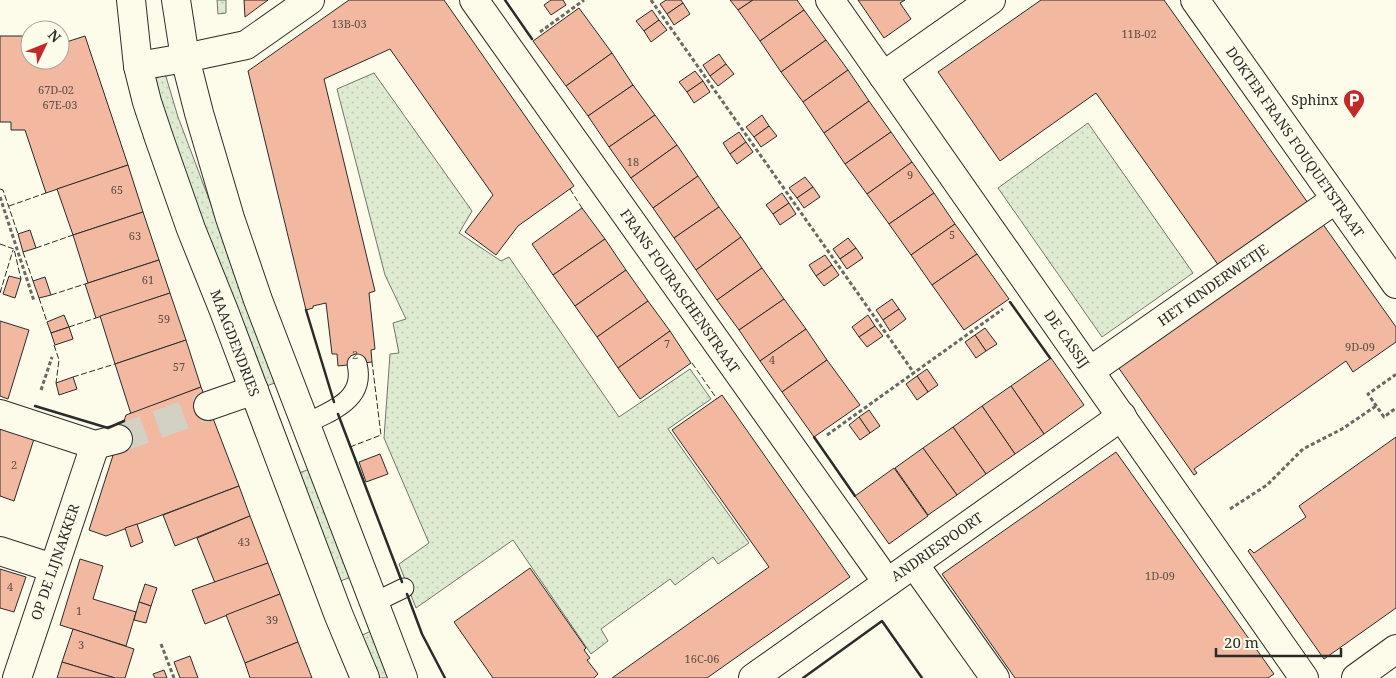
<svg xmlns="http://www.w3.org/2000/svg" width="1396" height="678" font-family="'Noto Serif',serif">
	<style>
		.grass { fill: url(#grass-dots); stroke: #74746e }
		.building { fill: #f2b8a0; stroke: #2b2b2b }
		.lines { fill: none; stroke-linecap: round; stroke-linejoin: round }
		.pedestrian-tunnel { stroke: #d3d1c4; stroke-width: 28; stroke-dasharray: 28 14; stroke-linecap: butt }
		.service-casing { stroke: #2b2b2b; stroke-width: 21 }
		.pedestrian-casing { stroke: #2b2b2b; stroke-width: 30 }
		.tertiary-casing { stroke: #2b2b2b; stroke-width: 30 }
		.path { stroke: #6a6964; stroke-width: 3; stroke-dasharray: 4 2.5; stroke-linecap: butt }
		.service { stroke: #fdfbea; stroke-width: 19 }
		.pedestrian { stroke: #fdfbea; stroke-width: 28 }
		.tertiary { stroke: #fdfbea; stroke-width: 28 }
		.fence { stroke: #2b2b2b; stroke-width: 1; stroke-dasharray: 6 2.5; stroke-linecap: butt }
		.wall { stroke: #2b2b2b; stroke-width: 2.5 }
		.labels { text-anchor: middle; stroke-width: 4; stroke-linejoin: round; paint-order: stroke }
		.number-label { font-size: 11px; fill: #5d4e48 }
		.poi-label { font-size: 14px; fill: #2b2b2b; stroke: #fdfbea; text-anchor: end }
		.street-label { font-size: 14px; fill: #2b2b2b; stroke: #fdfbea }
	</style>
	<defs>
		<pattern id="grass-dots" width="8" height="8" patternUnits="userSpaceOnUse" patternTransform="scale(1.25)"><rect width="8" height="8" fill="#deebd1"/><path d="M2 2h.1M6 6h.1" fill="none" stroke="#bfcab4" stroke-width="1.8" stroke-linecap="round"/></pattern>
	</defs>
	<rect width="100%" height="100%" fill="#fdfbea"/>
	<g class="grass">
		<path d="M217,0H226V13L218,14Z"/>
		<path d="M164,70L178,117L278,382L263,387L163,122L151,72Z"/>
		<path d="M374,73L472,211L459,233L501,261L509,257L619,417L690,369L711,399L668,429L749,543L718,564L713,557L675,585L670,579L601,629L608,641L591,654L513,540L416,608L399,564L429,543L384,438L390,354L399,353L393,323L406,319L385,275L337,89Z"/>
		<path d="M1088,123L1193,273L1102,337L998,188Z"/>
		<path d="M310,469L351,577L338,582L296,474Z"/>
		<path d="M371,631L389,678H376L358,637Z"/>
	</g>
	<g class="building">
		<path d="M244,0H268L245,17Z"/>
		<path d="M349,0H444L574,186L518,226L496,255L465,232L493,195L390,49L324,79L375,291L369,293L375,349L371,350L372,362L338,366L337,354H332L326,303L313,306V308L306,310L248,71Z"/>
		<path d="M551,0H563L566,5L551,15L544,5Z"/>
		<path d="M666,0H681L683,3L667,14L660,4Z"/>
		<path d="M730,0H753L738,10Z"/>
		<path d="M753,0H797L804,10L760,41L738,10Z"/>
		<path d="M858,0H905L900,3L911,19L884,38Z"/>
		<path d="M1041,0H1164L1308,203L1219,266L1096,93L1000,161L938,72Z"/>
		<path d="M683,3L690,14L674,25L667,14Z"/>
		<path d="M579,8L612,53L566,86L533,41Z"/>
		<path d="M652,10L659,20L644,31L636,21Z"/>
		<path d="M804,10L826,40L781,72L760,41Z"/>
		<path d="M659,20L667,30L651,42L644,31Z"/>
		<path d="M0,36H30V60H60V44L85,36L128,165L46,193L25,130H11V122H0Z"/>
		<path d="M826,40L848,70L803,102L781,72Z"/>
		<path d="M612,53L633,85L588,116L566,86Z"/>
		<path d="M719,54L726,64L710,76L703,65Z"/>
		<path d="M726,64L734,74L718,86L710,76Z"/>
		<path d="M848,70L869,101L824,133L803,102Z"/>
		<path d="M695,71L703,81L687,92L679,82Z"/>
		<path d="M703,81L710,92L694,103L687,92Z"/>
		<path d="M633,85L655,115L609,147L588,116Z"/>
		<path d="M869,101L891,132L845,164L824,133Z"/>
		<path d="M655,115L677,145L631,178L609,147Z"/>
		<path d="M762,115L769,126L754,137L746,127Z"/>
		<path d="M769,126L777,136L761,147L754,137Z"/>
		<path d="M739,132L746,142L730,154L723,143Z"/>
		<path d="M891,132L912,162L867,194L845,164Z"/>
		<path d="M746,142L753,152L737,164L730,154Z"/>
		<path d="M677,145L698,176L653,208L631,178Z"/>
		<path d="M912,162L934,193L889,224L867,194Z"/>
		<path d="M128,165L143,212L73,235L57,189Z"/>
		<path d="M698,176L719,207L674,238L653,208Z"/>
		<path d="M805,177L813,187L797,198L789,188Z"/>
		<path d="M813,187L820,197L804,208L797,198Z"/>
		<path d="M782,193L789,203L773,214L766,205Z"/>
		<path d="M934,193L955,224L911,255L889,224Z"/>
		<path d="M789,203L796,214L780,225L773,214Z"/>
		<path d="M719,207L741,237L696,270L674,238Z"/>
		<path d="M582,208L605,239L553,275L532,244Z"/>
		<path d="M143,212L159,260L88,283L73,235Z"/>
		<path d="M1322,223L1396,327V342L1353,372L1346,361L1194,469L1197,473L1194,475L1118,367Z"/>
		<path d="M955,224L977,254L932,285L911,255Z"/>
		<path d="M30,230L36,248L23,252L18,234Z"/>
		<path d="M741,237L762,268L717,300L696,270Z"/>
		<path d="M848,238L856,248L840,259L833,249Z"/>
		<path d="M605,239L626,270L575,306L553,275Z"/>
		<path d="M856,248L863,258L847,269L840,259Z"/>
		<path d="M977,254L1009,299L964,330L932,285Z"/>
		<path d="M825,255L832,265L816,276L809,265Z"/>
		<path d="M159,260L170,293L96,318L85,284Z"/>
		<path d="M832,265L839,275L824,286L816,276Z"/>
		<path d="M762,268L784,299L739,330L717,300Z"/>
		<path d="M626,270L648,301L597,337L575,306Z"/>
		<path d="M9,276L21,279L15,298L3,294Z"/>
		<path d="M45,277L51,295L39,298L33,281Z"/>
		<path d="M170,293L186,340L115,364L100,316Z"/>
		<path d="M784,299L806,329L760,361L739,330Z"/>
		<path d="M892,299L899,309L883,320L876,310Z"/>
		<path d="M648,301L670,331L618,368L597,337Z"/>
		<path d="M899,309L906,319L890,331L883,320Z"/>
		<path d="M64,315L69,327L51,333L47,322Z"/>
		<path d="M868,315L875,326L859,337L852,327Z"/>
		<path d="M0,321L29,330L8,399L0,396Z"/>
		<path d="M875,326L883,336L867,347L859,337Z"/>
		<path d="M69,327L73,339L55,345L51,333Z"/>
		<path d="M985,328L997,344L986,351L975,335Z"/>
		<path d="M806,329L827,360L782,392L760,361Z"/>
		<path d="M670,331L691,363L640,399L618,368Z"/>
		<path d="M975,335L986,351L976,358L965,342Z"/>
		<path d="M186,340L201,387L131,414L115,364Z"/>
		<path d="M1051,358L1084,405L1044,434L1011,386Z"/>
		<path d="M827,360L860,405L814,437L782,392Z"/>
		<path d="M927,369L938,385L928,392L917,376Z"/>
		<path d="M917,376L928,392L917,400L906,384Z"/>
		<path d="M73,377L77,389L59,395L56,383Z"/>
		<path d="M1011,386L1044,434L1015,454L982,406Z"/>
		<path d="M201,387L239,486L106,536L89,530L126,415Z"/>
		<path d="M722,395L850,577L707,678H612L769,567L672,430Z"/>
		<path d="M982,406L1015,454L986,474L953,427Z"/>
		<path d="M869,410L880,426L870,433L859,417Z"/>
		<path d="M859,417L870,433L860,440L849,425Z"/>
		<path d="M0,427L34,439L14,501L0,496Z"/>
		<path d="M953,427L986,474L957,495L923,448Z"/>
		<path d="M1396,437V608L1324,659L1248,551L1250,549L1254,553L1306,517L1299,506Z"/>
		<path d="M923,448L957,495L928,515L895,468Z"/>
		<path d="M1116,452L1274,674L1268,678H1015L942,574Z"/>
		<path d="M380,454L388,474L366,482L359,462Z"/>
		<path d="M894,468L928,516L889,544L855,496Z"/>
		<path d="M239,486L250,516L175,546L163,515Z"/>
		<path d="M250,516L268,563L215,583L197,538Z"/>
		<path d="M137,524L143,542L131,547L125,528Z"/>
		<path d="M80,559L103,566L93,599L136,612L126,646L60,625Z"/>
		<path d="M268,563L280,594L205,624L192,590Z"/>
		<path d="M530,568L586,648L584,650L590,658L587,660L598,674L594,678H493L454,622Z"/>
		<path d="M0,569L26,577L14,612L0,608Z"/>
		<path d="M145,584L157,588L151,606L139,602Z"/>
		<path d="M280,594L298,642L245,663L226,615Z"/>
		<path d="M139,602L151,606L146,623L134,620Z"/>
		<path d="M73,629L134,649L125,678H115L62,662Z"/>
		<path d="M298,642L312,678H250L245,663Z"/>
		<path d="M190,656L198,678H180L174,662Z"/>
		<path d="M62,662L115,678H57Z"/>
		<path d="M164,670L167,678H155L153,674Z"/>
	</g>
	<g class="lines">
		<path class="pedestrian-tunnel" d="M118,439L208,406"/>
		<g class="service-casing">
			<g id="service">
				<path d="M305,424C331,411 366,400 357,364"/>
				<path d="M373,603L404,588"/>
			</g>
		</g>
		<g class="pedestrian-casing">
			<g id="pedestrian">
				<path d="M474,0L887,582"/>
				<path d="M830,0L1304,678"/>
				<path d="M1195,0L1396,284"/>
				<path d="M185,58L246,45L310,0"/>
				<path d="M883,76L991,0"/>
				<path d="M1090,371L1336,199"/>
				<path d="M208,406L254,390"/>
				<path d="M0,414L95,445L118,439"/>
				<path d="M0,551L53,568"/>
				<path d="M914,564L995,678"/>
				<path d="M17,678L95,445"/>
				<path d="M753,678L1122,416"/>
				<path d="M1356,678L1396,649"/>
			</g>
		</g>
		<g class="tertiary-casing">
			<g id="tertiary">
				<path d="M131,0L138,66L147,102L159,138L191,229L224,311L339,616L365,678"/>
				<path d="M176,0L185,58L199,113L230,218L258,300L403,678"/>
				<path d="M138,66L185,58"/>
			</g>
		</g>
		<g class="path">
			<path d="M651,0L914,373"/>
			<path d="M540,32L584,0"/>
			<path d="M0,197L34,301"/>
			<path d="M1396,376L1395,375L1368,394L1384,417L1396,408"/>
			<path d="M41,390L52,357"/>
			<path d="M827,435L1003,309"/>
			<path d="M1230,509L1267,485L1303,449L1342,429L1376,406"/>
			<path d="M161,644L174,678"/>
		</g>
		<use href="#service" class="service"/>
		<use href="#pedestrian" class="pedestrian"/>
		<use href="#tertiary" class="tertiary"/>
		<g class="fence">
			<path d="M0,189L3,190L18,234"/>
			<path d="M570,189L582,208"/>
			<path d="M9,206L46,193"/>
			<path d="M0,244L14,249L21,279"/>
			<path d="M36,248L73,235"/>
			<path d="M23,252L33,281"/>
			<path d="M0,293L13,250"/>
			<path d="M51,295L85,284"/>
			<path d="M39,298L47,322"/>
			<path d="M69,327L96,318"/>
			<path d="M54,345L59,360L56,383"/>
			<path d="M692,363L717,399"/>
			<path d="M73,377L115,364"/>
			<path d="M350,447L381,435L372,362"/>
		</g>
		<g class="wall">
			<path d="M505,0L532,39"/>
			<path d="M1010,302L1050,358"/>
			<path d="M306,310L334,402"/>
			<path d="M35,406L108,428L124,421"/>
			<path d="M338,414L402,582"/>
			<path d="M814,437L855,496"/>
			<path d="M407,594L422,634L445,678"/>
			<path d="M803,678L882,621L922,678"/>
		</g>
	</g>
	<defs>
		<g id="parking-pin" transform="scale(1.125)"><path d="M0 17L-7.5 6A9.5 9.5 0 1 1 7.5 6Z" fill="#c62828" stroke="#fdfbea"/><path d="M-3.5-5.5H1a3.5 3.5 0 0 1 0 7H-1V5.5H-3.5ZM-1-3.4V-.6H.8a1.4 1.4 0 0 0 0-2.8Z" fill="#fff"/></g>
	</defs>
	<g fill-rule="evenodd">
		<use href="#parking-pin" x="1354" y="100"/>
	</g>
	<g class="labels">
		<g class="number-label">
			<text x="349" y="28">13B-03</text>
			<text x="1139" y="38">11B-02</text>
			<text x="56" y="94">67D-02</text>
			<text x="60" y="109">67E-03</text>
			<text x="633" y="166">18</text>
			<text x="910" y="179">9</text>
			<text x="117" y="194">65</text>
			<text x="952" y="239">5</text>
			<text x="135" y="240">63</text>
			<text x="148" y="284">61</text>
			<text x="164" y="323">59</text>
			<text x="667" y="348">7</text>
			<text x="1360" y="351">9D-09</text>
			<text x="355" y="359">2</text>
			<text x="772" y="364">4</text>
			<text x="179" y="371">57</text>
			<text x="14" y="469">2</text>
			<text x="244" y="546">43</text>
			<text x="1160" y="580">1D-09</text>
			<text x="10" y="591">4</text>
			<text x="79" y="615">1</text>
			<text x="272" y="624">39</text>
			<text x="81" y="649">3</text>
			<text x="702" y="663">16C-06</text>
		</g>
		<g class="poi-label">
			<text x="1338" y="105">Sphinx</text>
		</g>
		<g class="street-label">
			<text transform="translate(1295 142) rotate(55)" y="5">DOKTER FRANS FOUQUETSTRAAT</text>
			<text transform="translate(1213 285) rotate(-35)" y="5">HET KINDERWETJE</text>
			<text transform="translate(680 291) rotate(55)" y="5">FRANS FOURASCHENSTRAAT</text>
			<text transform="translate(1067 339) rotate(55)" y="5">DE CASSIJ</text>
			<text transform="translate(235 343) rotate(69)" y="5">MAAGDENDRIES</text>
			<text transform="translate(937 547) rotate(-35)" y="5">ANDRIESPOORT</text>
			<text transform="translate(55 562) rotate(-71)" y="5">OP DE LIJNAKKER</text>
		</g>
	</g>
	<g transform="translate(45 45) rotate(47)"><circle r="24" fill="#fdfbea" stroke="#a9a89e"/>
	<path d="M0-4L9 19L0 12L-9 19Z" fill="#c62828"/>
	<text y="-8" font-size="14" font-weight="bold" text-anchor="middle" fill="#2b2b2b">N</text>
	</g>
	<path d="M1216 648v8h125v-8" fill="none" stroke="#2b2b2b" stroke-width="2.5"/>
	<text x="1224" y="648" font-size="15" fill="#2b2b2b" stroke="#fdfbea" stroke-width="4" paint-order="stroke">20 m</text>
</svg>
